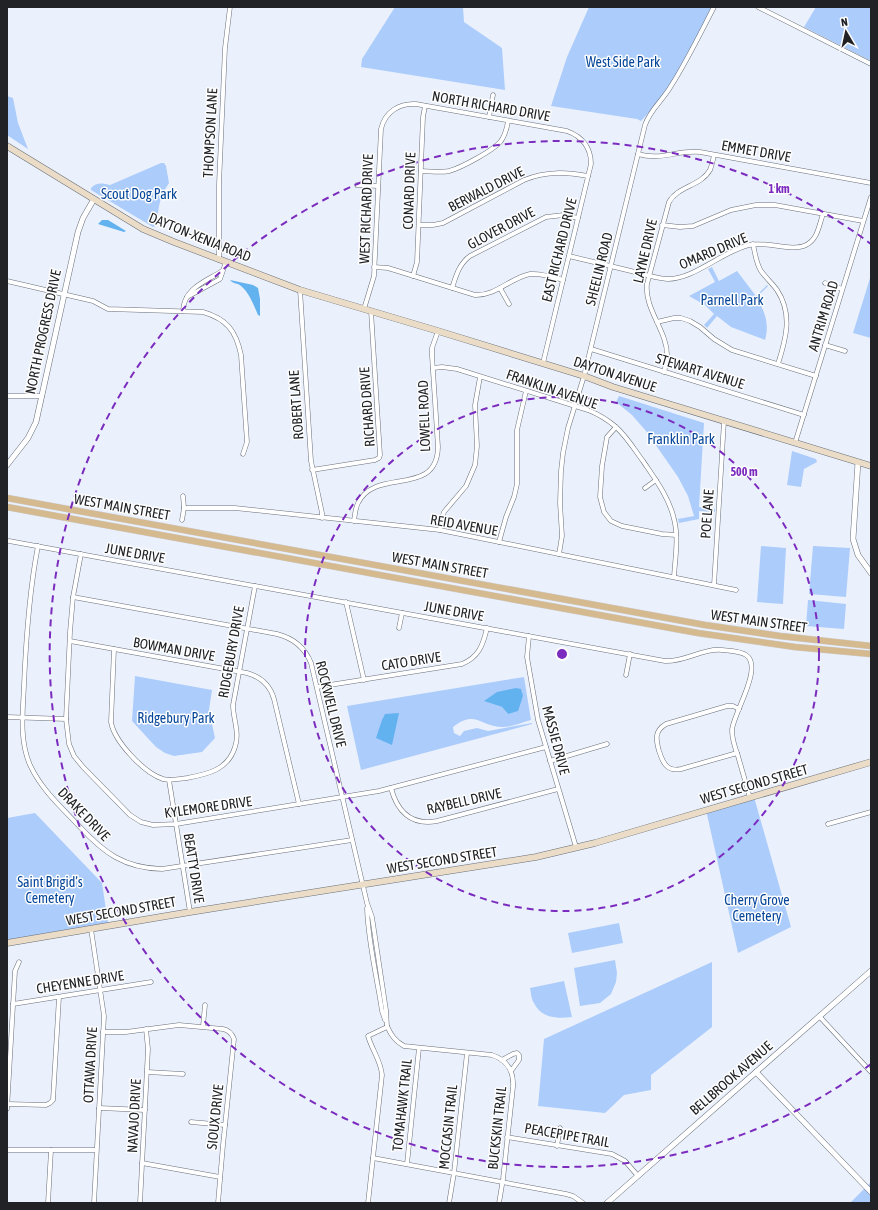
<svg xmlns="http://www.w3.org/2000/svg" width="878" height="1210" font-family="'Asap Condensed',sans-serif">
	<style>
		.green { fill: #acccfc; fill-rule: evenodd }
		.water { fill: #63b2f0 }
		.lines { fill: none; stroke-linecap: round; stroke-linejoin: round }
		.minor-casing { stroke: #696f78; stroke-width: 5 }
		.tertiary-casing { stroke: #696f78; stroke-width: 6 }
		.secondary-casing { stroke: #696f78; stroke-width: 7 }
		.primary-casing { stroke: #cececf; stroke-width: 7 }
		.minor { stroke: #fff; stroke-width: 4 }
		.tertiary { stroke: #fff; stroke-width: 5 }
		.secondary { stroke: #eadcc7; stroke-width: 6 }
		.primary { stroke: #d5b98f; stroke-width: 6 }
		.ring { fill: none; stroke: #7b2cbf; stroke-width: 2; stroke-dasharray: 7 5 }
		.labels { text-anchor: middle; stroke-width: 3; stroke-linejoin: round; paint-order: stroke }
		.park-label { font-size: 14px; fill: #06469a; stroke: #fefefe }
		.street-label { font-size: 14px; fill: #202226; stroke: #fefefe }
		.centre { fill: #7b2cbf; stroke: #fefefe; stroke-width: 2 }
		.ring-label { font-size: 12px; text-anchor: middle; font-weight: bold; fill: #7b2cbf; stroke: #fefefe; stroke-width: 3; stroke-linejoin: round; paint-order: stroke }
	</style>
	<rect width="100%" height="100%" fill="#ebf1fc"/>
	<g class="green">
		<path d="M395,7H463L464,22L502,48L505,90L361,67L362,59Z"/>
		<path d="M589,7H717L702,30L670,89L641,121L637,119L551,106L567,57Z"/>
		<path d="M816,7H871V61L804,27Z"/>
		<path d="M7,96L13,98L18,123L28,149L7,135Z"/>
		<path d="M161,163H164L166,166L169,183C159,198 159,206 157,223L156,226L153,227L91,190V188C96,182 103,183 110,185Z"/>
		<path d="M712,267L719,281L737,271L756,296L767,285L768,286L757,297C764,312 770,322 765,340L731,327L717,316L707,328L704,325L714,314L705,305L689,296L715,282L708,269Z"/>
		<path d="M871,275V338L853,333Z"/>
		<path d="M619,396L704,423L699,507L715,509V512L699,511V519L679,523L678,519L694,516L688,496L678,477L646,431L632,415L616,402Z"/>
		<path d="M792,451L816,459L817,462L804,469L801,487L787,485Z"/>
		<path d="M761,546L786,548L783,604L757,602Z"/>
		<path d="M813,546L850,548L846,597L809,594Z"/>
		<path d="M808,600L846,604L844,629L806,626Z"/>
		<path d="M135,676L212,690L209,710L215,738L202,752L174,756L165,753L156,747L132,721Z"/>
		<path d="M524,677L531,720C523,722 512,727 503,727C480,727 476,709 453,727L454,733L460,736L464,731L477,728L488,731L532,723V724L361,770L347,706ZM523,696L520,702L508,714L502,707L485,701Z"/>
		<path d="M754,797L791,927L738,953L706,810Z"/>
		<path d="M35,813L102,883L108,923L7,940V818Z"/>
		<path d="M619,923L623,943L572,953L568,933Z"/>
		<path d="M615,960L617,973L616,982L611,994L600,1003L580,1006L574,968Z"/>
		<path d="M712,962V1027L651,1075V1090L624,1095L605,1113L538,1106L544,1039Z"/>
		<path d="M564,981L572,1017C557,1019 541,1018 534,1003C531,999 531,992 530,988Z"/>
		<path d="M871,1182V1203H850Z"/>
	</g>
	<g class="water">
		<path d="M102,220H108L126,231L124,232L98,224Z"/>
		<path d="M230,280L253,285L258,288L260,299V316L258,315C254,306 249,292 241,286C238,283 233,284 230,280Z"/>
		<path d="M516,688L521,689L523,696L518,711L508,714L502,707L484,701L497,692Z"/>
		<path d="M399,713L392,745L376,738L382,720L385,714Z"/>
	</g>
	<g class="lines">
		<g class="minor-casing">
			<g id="minor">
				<path d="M758,7L871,64"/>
				<path d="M489,117L493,95"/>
				<path d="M638,154C661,161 676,150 700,152L871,183"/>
				<path d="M421,171C430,171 440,173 449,171C461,168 494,150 501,141C505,135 507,128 508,121"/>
				<path d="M357,185L378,186"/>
				<path d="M419,225H433L443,223L524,180C546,171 566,172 588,176"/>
				<path d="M662,225L680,227L693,226L731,210L756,205H775L863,221"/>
				<path d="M753,244C755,253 756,263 761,271C766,278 772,283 777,290C793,314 786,339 778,364"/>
				<path d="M569,256C590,261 611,266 631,271C643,274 655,278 667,279C693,280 723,251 749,245C767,241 792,252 806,245C818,239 819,225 823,214"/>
				<path d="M219,260V184L225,48L230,7"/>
				<path d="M374,267L388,268L475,295C496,296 510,278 530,274C541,273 553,277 563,280"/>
				<path d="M413,276L417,262L423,117L425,106"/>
				<path d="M7,281L93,301L108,309L203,312C227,319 236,331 241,355L247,442L243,454"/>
				<path d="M825,283L842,289"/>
				<path d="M452,288C456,276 459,264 470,256L546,217L564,215L578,218"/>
				<path d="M500,288L509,304"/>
				<path d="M300,290L311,461L322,513V518"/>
				<path d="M187,297L220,279L226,262"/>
				<path d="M364,309L374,276L381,129C385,112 399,103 416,104L567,131C583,137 591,148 591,164L543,363"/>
				<path d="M183,311C184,288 205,282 222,271"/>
				<path d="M657,322L674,318H681L690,321L700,327L714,339L732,350L816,376"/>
				<path d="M825,345L845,351"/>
				<path d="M591,349L804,415"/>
				<path d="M433,368L442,367L457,369L588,410C598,414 608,420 616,427C627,437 634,449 643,461C655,479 669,497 674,519C679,538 675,559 674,577"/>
				<path d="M664,372C665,367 667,362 667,356C668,332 644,309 647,284L669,202C678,186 701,186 710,170C712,165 713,160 714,155"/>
				<path d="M7,396H42"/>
				<path d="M616,427L607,437L602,466L600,497L604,512L611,521L622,526L662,534L676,535"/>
				<path d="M795,443L871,197"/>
				<path d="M312,470L375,460L379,458L380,455L371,311"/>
				<path d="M645,488L656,480"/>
				<path d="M184,508H235L440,530L736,590"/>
				<path d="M182,520L184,508L183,496"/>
				<path d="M354,521C355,515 355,509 358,503C375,467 437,498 438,447L432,356V348L438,331"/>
				<path d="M440,530L441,521L444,512L466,486L475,465L477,446L475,405L480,377"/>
				<path d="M9,541L665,661C685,662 703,648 722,650C729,651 740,651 746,655C764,667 733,714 732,730C732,739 735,748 738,756C742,770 746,784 750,798"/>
				<path d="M499,542L506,517L514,497L517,484V430L526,391"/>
				<path d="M38,546C29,592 26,638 24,685C23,711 19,740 30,765C41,789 61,807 79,826C104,853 124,868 162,869L352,840"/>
				<path d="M81,554L73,597L70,632L66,719L69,744L74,756L83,767L130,815L141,822L153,825L176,824L379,791L546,747"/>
				<path d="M559,554L562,536L560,503L561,471L563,453L568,428L584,376L645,125C650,110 663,100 671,86C687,61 700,34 714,7"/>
				<path d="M714,585L724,421"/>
				<path d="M73,597L277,634C293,638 305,648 311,663L367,903L372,917L386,1010L387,1027"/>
				<path d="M346,602L364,680"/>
				<path d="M399,628L402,613"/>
				<path d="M529,636L527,657L538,720L576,847"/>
				<path d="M70,641L247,673C261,677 270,685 274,699L299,804"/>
				<path d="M114,649L111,722C114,741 144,773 163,779C170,781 179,779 187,778C208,774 228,770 235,747C240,733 233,719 233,705L255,586"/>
				<path d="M626,675L630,654"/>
				<path d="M317,687L462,664C479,657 483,645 487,628"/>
				<path d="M7,717L66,719"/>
				<path d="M737,753L681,769C667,772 663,763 659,751C656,740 654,731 666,724L727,706H733L739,709"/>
				<path d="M550,761L607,744"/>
				<path d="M169,780L190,912"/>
				<path d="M391,788C397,811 411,826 437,821L558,789"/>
				<path d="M828,824L871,812"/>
				<path d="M367,908C368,942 377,977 382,1011L385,1020"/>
				<path d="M91,929L104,1016L94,1203"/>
				<path d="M13,1004L151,982"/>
				<path d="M819,1016L871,1072"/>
				<path d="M203,1026L205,1005"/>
				<path d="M387,1026C391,1035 395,1041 404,1046L492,1055C507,1060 514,1071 513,1087L503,1179L499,1203"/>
				<path d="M103,1032H126L179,1025L223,1029C229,1030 232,1034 234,1039L223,1145L218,1203"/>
				<path d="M502,1060L513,1054L517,1053L519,1055V1060L511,1071"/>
				<path d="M147,1072L183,1074"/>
				<path d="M7,1104L46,1105L50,1103L53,1100L59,997"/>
				<path d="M99,1108L145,1110"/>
				<path d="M7,1109L15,971L19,962"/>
				<path d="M191,1122L225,1125"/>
				<path d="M507,1137L612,1154L625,1161L638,1176"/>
				<path d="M557,1146L560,1128"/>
				<path d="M7,1150H96"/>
				<path d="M373,1158L566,1194L573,1196L583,1203"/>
				<path d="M142,1163L220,1177"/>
				<path d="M407,1164L419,1048"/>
				<path d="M48,1203L51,1150"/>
				<path d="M140,1203L148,1049L146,1029"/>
				<path d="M368,1203L382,1075C381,1061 372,1050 368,1036L387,1027"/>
				<path d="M449,1203L454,1173L467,1053"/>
			</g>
		</g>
		<g class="tertiary-casing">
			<g id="tertiary">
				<path d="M858,462L853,539L858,555L871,573"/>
				<path d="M7,465L28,438L36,422L78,232L83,218L94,199"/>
				<path d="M756,1072L871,1192"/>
				<path d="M607,1203L871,971"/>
			</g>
		</g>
		<g class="secondary-casing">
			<g id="secondary">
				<path d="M7,146L143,229L174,242L300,290L438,331L584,376L613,387L871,466"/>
				<path d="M7,943L190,912L536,857L595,843L871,762"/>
			</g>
		</g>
		<g class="primary-casing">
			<g id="primary">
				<path d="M7,498L705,625L780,636L871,646"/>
				<path d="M7,507L698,633L795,647L871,654"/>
			</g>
		</g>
		<use href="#minor" class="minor"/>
		<use href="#tertiary" class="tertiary"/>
		<use href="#secondary" class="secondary"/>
		<use href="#primary" class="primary"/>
	</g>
	<g class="ring">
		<circle cx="562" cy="654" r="257"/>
		<path d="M871 1064A513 513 0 1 1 871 244"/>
	</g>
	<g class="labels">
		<g class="park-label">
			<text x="623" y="67">West Side Park</text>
			<text x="139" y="199">Scout Dog Park</text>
			<text x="732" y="305">Parnell Park</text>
			<text x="681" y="444">Franklin Park</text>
			<text x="176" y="723">Ridgebury Park</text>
			<text x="50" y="887">Saint Brigid’s<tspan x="50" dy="16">Cemetery</tspan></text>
			<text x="757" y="905">Cherry Grove<tspan x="757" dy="16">Cemetery</tspan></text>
		</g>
		<g class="street-label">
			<text transform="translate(491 106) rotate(10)" y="5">NORTH RICHARD DRIVE</text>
			<text transform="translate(210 133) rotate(-87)" y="5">THOMPSON LANE</text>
			<text transform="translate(756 151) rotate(10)" y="5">EMMET DRIVE</text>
			<text transform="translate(486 189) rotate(-27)" y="5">BERWALD DRIVE</text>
			<text transform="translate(409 191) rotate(-88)" y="5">CONARD DRIVE</text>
			<text transform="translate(366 209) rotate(-88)" y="5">WEST RICHARD DRIVE</text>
			<text transform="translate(501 228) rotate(-28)" y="5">GLOVER DRIVE</text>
			<text transform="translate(200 237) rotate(22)" y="5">DAYTON-XENIA ROAD</text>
			<text transform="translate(559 250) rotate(-76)" y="5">EAST RICHARD DRIVE</text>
			<text transform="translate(645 251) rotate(-77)" y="5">LAYNE DRIVE</text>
			<text transform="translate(713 251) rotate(-23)" y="5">OMARD DRIVE</text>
			<text transform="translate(599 269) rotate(-76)" y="5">SHEELIN ROAD</text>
			<text transform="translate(823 316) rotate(-73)" y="5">ANTRIM ROAD</text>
			<text transform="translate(43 332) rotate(-78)" y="5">NORTH PROGRESS DRIVE</text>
			<text transform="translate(700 371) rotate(17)" y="5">STEWART AVENUE</text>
			<text transform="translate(615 374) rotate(18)" y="5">DAYTON AVENUE</text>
			<text transform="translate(552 389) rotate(19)" y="5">FRANKLIN AVENUE</text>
			<text transform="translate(296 405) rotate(-94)" y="5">ROBERT LANE</text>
			<text transform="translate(367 407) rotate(-94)" y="5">RICHARD DRIVE</text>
			<text transform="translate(424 416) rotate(-92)" y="5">LOWELL ROAD</text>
			<text transform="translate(122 507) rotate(10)" y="5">WEST MAIN STREET</text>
			<text transform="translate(707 514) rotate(-86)" y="5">POE LANE</text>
			<text transform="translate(464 525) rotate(10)" y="5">REID AVENUE</text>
			<text transform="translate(135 553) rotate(10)" y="5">JUNE DRIVE</text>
			<text transform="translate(440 565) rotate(10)" y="5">WEST MAIN STREET</text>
			<text transform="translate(454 611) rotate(10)" y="5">JUNE DRIVE</text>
			<text transform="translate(759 621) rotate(8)" y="5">WEST MAIN STREET</text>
			<text transform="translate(174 649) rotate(10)" y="5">BOWMAN DRIVE</text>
			<text transform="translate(231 652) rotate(-80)" y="5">RIDGEBURY DRIVE</text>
			<text transform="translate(411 661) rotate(-9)" y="5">CATO DRIVE</text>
			<text transform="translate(331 704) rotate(76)" y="5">ROCKWELL DRIVE</text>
			<text transform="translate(556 740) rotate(75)" y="5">MASSIE DRIVE</text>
			<text transform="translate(754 784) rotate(-16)" y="5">WEST SECOND STREET</text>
			<text transform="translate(464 801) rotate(-13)" y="5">RAYBELL DRIVE</text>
			<text transform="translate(208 807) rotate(-8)" y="5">KYLEMORE DRIVE</text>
			<text transform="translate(84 814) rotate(46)" y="5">DRAKE DRIVE</text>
			<text transform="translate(442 860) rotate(-9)" y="5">WEST SECOND STREET</text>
			<text transform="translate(194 868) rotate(81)" y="5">BEATTY DRIVE</text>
			<text transform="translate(121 911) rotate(-10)" y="5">WEST SECOND STREET</text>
			<text transform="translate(80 982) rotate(-9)" y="5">CHEYENNE DRIVE</text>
			<text transform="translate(90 1065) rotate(-87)" y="5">OTTAWA DRIVE</text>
			<text transform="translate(731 1078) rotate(-41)" y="5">BELLBROOK AVENUE</text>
			<text transform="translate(402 1105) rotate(-84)" y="5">TOMAHAWK TRAIL</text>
			<text transform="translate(134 1116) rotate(-87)" y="5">NAVAJO DRIVE</text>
			<text transform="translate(215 1117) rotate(-84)" y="5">SIOUX DRIVE</text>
			<text transform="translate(448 1127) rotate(-84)" y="5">MOCCASIN TRAIL</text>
			<text transform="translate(497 1128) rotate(-84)" y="5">BUCKSKIN TRAIL</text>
			<text transform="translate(567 1135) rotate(10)" y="5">PEACEPIPE TRAIL</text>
		</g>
	</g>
	<circle cx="562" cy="654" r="6" class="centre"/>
	<g class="ring-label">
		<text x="779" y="193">1 km</text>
		<text x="744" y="476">500 m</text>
	</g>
	<rect width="878" height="1210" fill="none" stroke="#202226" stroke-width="16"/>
	<g transform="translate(846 32) rotate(351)" stroke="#fefefe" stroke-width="3" paint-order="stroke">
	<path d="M0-3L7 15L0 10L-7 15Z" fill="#202226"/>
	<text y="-6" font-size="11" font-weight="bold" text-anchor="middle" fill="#202226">N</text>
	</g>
</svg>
